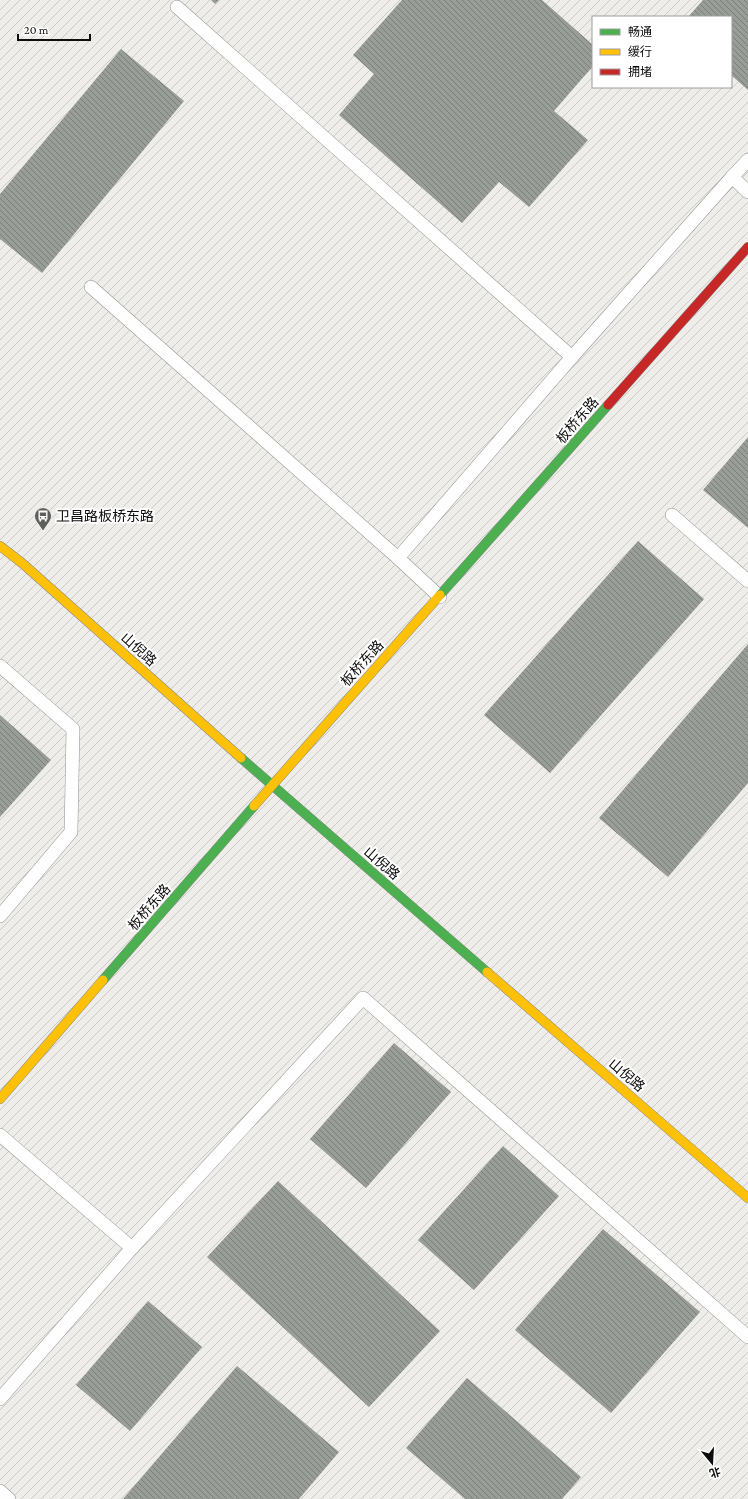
<svg xmlns="http://www.w3.org/2000/svg" width="748" height="1499" font-family="'Crimson Pro','Noto Sans SC',serif">
	<style>
		.industrial { fill: url(#industrial-furrows); fill-rule: evenodd }
		.building { fill: url(#building-back-hatch) }
		.lines { fill: none; stroke-linecap: round; stroke-linejoin: round }
		.lane-casing { stroke: #919490; stroke-width: 14 }
		.fast-casing { stroke: #878a87; stroke-width: 10 }
		.slow-casing { stroke: #878a87; stroke-width: 10 }
		.jam-casing { stroke: #878a87; stroke-width: 10 }
		.lane { stroke: #fdfefd; stroke-width: 13 }
		.fast { stroke: #4caf50; stroke-width: 9 }
		.slow { stroke: #ffc107; stroke-width: 9 }
		.jam { stroke: #c62828; stroke-width: 9 }
		.labels { text-anchor: middle; stroke-width: 4; stroke-linejoin: round; paint-order: stroke }
		.street-label { font-size: 14px; fill: #0d0d0d; stroke: #fff }
		.poi-label { font-size: 14px; fill: #0d0d0d; stroke: #fff; text-anchor: start }
	</style>
	<defs>
		<pattern id="industrial-furrows" width="10" height="10" patternUnits="userSpaceOnUse"><rect width="10" height="10" fill="#efede9"/><path d="M-1 1l2-2M0 10L10 0M9 11l2-2" fill="none" stroke="#cccac7"/></pattern>
		<pattern id="building-back-hatch" width="6" height="6" patternUnits="userSpaceOnUse"><rect width="6" height="6" fill="#999d98"/><path d="M-1 5l2 2M0 0l6 6M5-1l2 2" fill="none" stroke="#7b7e7a"/></pattern>
	</defs>
	<rect width="100%" height="100%" fill="#f3faf2"/>
	<path class="industrial" d="M0,0H748V1499H0ZM593,17H731V87H593Z"/>
	<g class="building">
		<path d="M211,0H219L215,4Z"/>
		<path d="M402,0H542L593,45V66L554,111L588,140L529,207L499,182L462,223L339,115L374,74L353,55Z"/>
		<path d="M703,0H748V90L731,75V17H688Z"/>
		<path d="M121,49L184,101L42,273L0,239V194Z"/>
		<path d="M748,437V528L703,490Z"/>
		<path d="M638,541L704,599L550,773L484,715Z"/>
		<path d="M748,644V783L668,877L599,818Z"/>
		<path d="M0,715L51,760L0,817Z"/>
		<path d="M394,1043L451,1092L366,1188L310,1139Z"/>
		<path d="M503,1146L559,1196L474,1290L418,1240Z"/>
		<path d="M278,1181L440,1331L369,1407L207,1257Z"/>
		<path d="M603,1229L700,1312L611,1413L515,1330Z"/>
		<path d="M148,1301L202,1347L130,1431L76,1385Z"/>
		<path d="M237,1366L339,1452L299,1499H123Z"/>
		<path d="M467,1378L581,1477L562,1499H465L406,1448Z"/>
	</g>
	<g class="lines">
		<g class="lane-casing">
			<g id="lane">
				<path d="M177,7L572,357L732,177"/>
				<path d="M748,160L732,177L748,192"/>
				<path d="M91,287L398,558L572,357"/>
				<path d="M672,515L748,581"/>
				<path d="M398,558L440,597"/>
				<path d="M0,666L73,729L71,832L0,916"/>
				<path d="M0,1135L132,1248"/>
				<path d="M0,1399L132,1248L363,998L748,1337"/>
				<path d="M0,1491L9,1499"/>
			</g>
		</g>
		<g class="fast-casing">
			<g id="fast">
				<path d="M440,595L608,405"/>
				<path d="M241,758L487,972"/>
				<path d="M103,980L254,806"/>
			</g>
		</g>
		<g class="slow-casing">
			<g id="slow">
				<path d="M0,546L22,563L241,758"/>
				<path d="M254,806L440,595"/>
				<path d="M487,972L748,1198"/>
				<path d="M0,1099L103,980"/>
			</g>
		</g>
		<g class="jam-casing">
			<path id="jam" d="M608,405L748,247"/>
		</g>
		<use href="#lane" class="lane"/>
		<use href="#fast" class="fast"/>
		<use href="#slow" class="slow"/>
		<use href="#jam" class="jam"/>
	</g>
	<defs>
		<g id="bus-pin" transform="scale(0.9)"><path d="M0 17L-7.5 6A9.5 9.5 0 1 1 7.5 6Z" fill="#5e605d" stroke="#fff"/><path d="M-5-6H5V4H4V6H2V4H-2V6H-4V4H-5ZM-3.5-4V0h7V-4ZM-3.5 1.2v1.5H-2V1.2ZM2 1.2v1.5H3.5V1.2Z" fill="#fff"/></g>
	</defs>
	<g fill-rule="evenodd">
		<use href="#bus-pin" x="43" y="516"/>
	</g>
	<g class="labels">
		<g class="street-label">
			<text transform="translate(577 420) rotate(-49)" y="5">板桥东路</text>
			<text transform="translate(139 649) rotate(42)" y="5">山倪路</text>
			<text transform="translate(362 663) rotate(-48)" y="5">板桥东路</text>
			<text transform="translate(382 863) rotate(41)" y="5">山倪路</text>
			<text transform="translate(149 907) rotate(-49)" y="5">板桥东路</text>
			<text transform="translate(627 1075) rotate(41)" y="5">山倪路</text>
		</g>
		<g class="poi-label">
			<text x="56" y="521">卫昌路板桥东路</text>
		</g>
	</g>
	<rect x="592" y="16" width="140" height="72" fill="#ffffff" stroke="#9e9e9e"/>
	<rect x="600" y="29" width="20" height="6" fill="#4caf50" stroke="#9e9e9e"/>
	<text x="628" y="36" font-size="12" fill="#0d0d0d">畅通</text>
	<rect x="600" y="49" width="20" height="6" fill="#ffc107" stroke="#9e9e9e"/>
	<text x="628" y="56" font-size="12" fill="#0d0d0d">缓行</text>
	<rect x="600" y="69" width="20" height="6" fill="#c62828" stroke="#9e9e9e"/>
	<text x="628" y="76" font-size="12" fill="#0d0d0d">拥堵</text>
	<g transform="translate(712 1463) rotate(162)" stroke="#ffffff" stroke-width="3" paint-order="stroke">
	<path d="M0-3L7 15L0 10L-7 15Z" fill="#0d0d0d"/>
	<text y="-6" font-size="11" font-weight="bold" text-anchor="middle" fill="#0d0d0d">北</text>
	</g>
	<path d="M18 34v6h72v-6" fill="none" stroke="#0d0d0d" stroke-width="2"/>
	<text x="24" y="34" font-size="12" fill="#0d0d0d" stroke="#ffffff" stroke-width="3" paint-order="stroke">20 m</text>
</svg>
